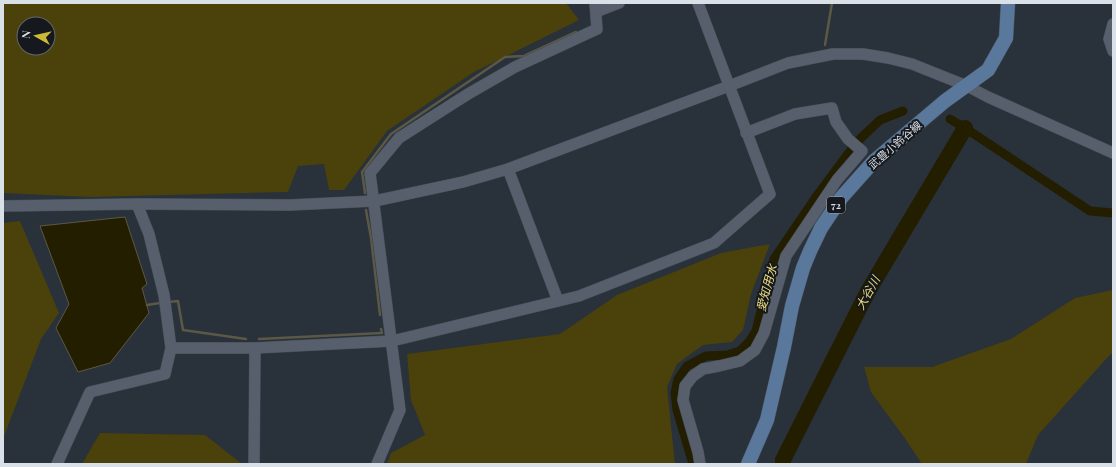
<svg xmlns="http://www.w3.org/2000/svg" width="1116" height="467" font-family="'Playfair Display','Noto Sans JP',serif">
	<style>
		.green { fill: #4a410b; fill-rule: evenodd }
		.water { fill: #241e00; stroke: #5b5845 }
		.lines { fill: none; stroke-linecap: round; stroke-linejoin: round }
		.stream { stroke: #5b5845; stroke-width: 2.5 }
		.canal { stroke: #241e00; stroke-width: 9 }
		.river { stroke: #241e00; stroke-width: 16 }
		.minor-casing { stroke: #454d55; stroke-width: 12 }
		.major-casing { stroke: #454d55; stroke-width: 15 }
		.minor { stroke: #565f6b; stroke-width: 11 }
		.major { stroke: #5a789c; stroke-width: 14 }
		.labels { text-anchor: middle; stroke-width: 4; stroke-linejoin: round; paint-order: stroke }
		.shield { fill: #15191d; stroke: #9fa4aa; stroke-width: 1 }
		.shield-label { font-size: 10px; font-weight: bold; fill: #dae0e7 }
		.street-label { font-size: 11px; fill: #dae0e7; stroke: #15191d }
		.water-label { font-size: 12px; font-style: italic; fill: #ecdc7f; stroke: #15191d }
	</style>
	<rect width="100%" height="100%" fill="#29313b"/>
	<g class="green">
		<path d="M3,3H566L579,20L474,72L387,131L344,190H329L324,164L298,166L288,192L90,197L3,193ZM24,24H48V48H24Z"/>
		<path d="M20,221L59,313L41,339L3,439V223Z"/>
		<path d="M770,244L751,294L743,330L732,342L703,345L677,364L667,387L675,464H387L391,453L425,435L411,400L407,354L560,334L617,295L721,253Z"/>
		<path d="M1113,290V352L1106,359L1038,435L1026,464H922L906,440L871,392L864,367H932L1011,339L1075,298Z"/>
		<path d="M100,433L205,435L242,464H82Z"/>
	</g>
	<path class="water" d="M125,217L147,284L142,288L149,313L110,363L78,372L56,328L69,304L40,226Z"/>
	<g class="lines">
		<g class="stream">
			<path d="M825,45L832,3"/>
			<path d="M365,193L362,172L391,134L505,57L524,56L576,32"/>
			<path d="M366,210L371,238L380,315"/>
			<path d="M169,302L178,301L183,330L246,339"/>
			<path d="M147,305L160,303"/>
			<path d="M259,339L382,333L381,329"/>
		</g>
		<g class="canal">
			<path d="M950,119L965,128L1090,211L1113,213"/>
			<path d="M693,464L677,410L675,393L678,379L687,366L706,356L727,355L740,351L749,342L756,331L774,259L816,197L851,150L861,138L880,120L903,111"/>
		</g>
		<path class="river" d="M783,464V460L867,293L965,128"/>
		<g class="minor-casing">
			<g id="minor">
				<path d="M596,12L619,3"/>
				<path d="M1113,24L1109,39L1113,51"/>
				<path d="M508,169L558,301"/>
				<path d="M3,206L137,204L290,205L374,201L384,199L463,182L508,169L729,86L788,63L833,54H863L888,58L912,64L967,86L988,97L1113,153"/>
				<path d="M171,348H255L392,341L579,296L714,243L770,194L698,3"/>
				<path d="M57,464L90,392L165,374L171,348L164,295L149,234L137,204"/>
				<path d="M254,464L255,348"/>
				<path d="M377,464L400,410L370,173L399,138L468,94L515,67L597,29L595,3"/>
				<path d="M700,464L698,452L683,400L685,386L693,376L703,369L719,366L740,361L755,350L764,333L786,256L837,180L862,151L848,139L836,122L832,108L795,114L746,133"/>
			</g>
		</g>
		<g class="major-casing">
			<path id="major" d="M748,464L767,420L784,347L792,306L803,268L810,251L821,228L841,198L874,161L945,101L988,70L1006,38L1008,3"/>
		</g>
		<use href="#minor" class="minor"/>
		<use href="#major" class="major"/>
	</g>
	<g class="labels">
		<rect class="shield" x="827" y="197" width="18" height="16" rx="3"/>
		<g class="shield-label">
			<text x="836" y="209">72</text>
		</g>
		<g class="street-label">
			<text transform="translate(895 145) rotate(-41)" y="4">武豊小鈴谷線</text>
		</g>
		<g class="water-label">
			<text transform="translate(767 288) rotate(-75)" y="4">愛知用水</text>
			<text transform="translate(868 293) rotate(-61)" y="4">大谷川</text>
		</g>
	</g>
	<rect width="1116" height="467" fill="none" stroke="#dae0e7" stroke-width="8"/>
	<g transform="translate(36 36) rotate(278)"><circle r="19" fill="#15191d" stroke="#64696e"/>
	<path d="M0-3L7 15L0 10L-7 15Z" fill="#cdb938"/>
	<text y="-6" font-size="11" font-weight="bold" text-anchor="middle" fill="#dae0e7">N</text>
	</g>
</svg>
